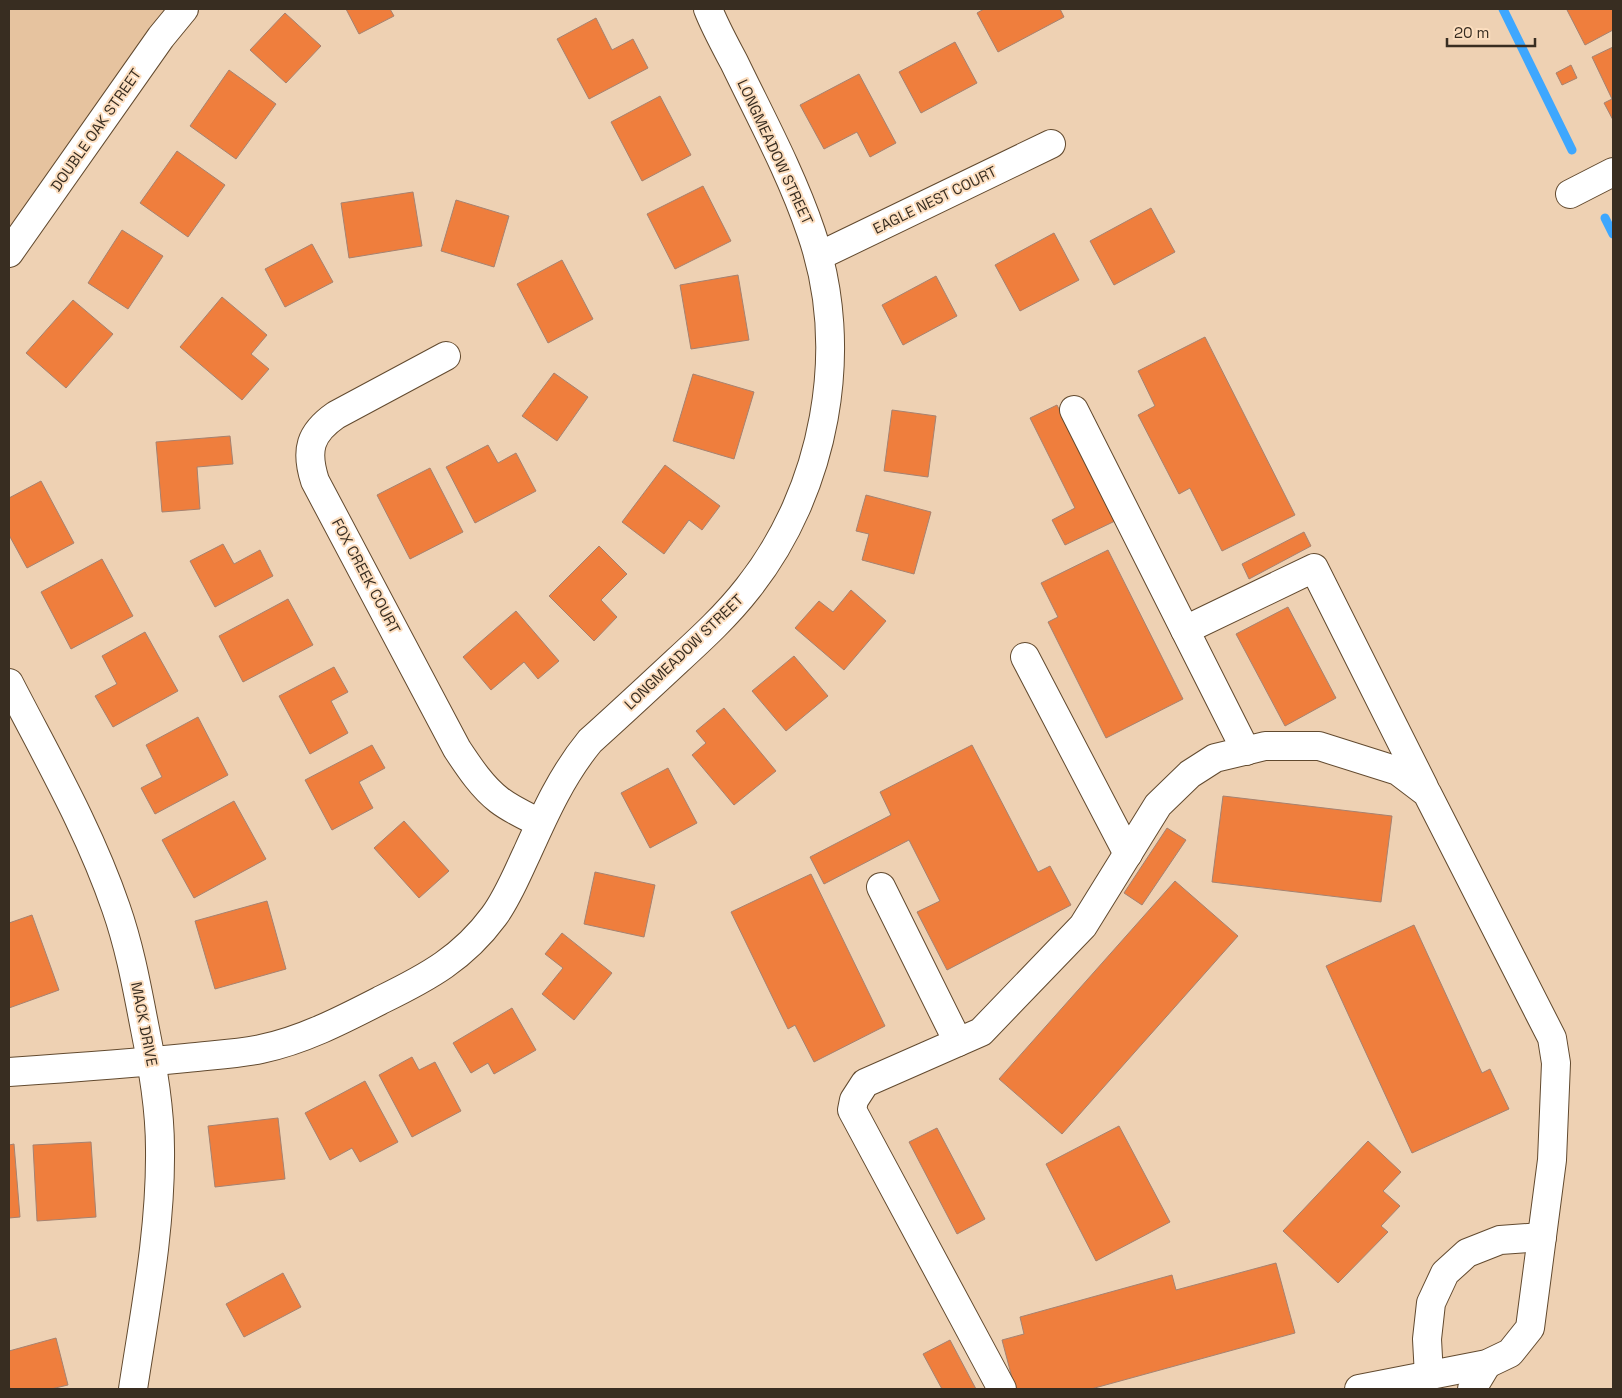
<svg xmlns="http://www.w3.org/2000/svg" width="1622" height="1398" font-family="'Space Grotesk',sans-serif">
	<style>
		.built { fill: #e6c39f }
		.lines { fill: none; stroke-linecap: round; stroke-linejoin: round }
		.stream { stroke: #3ea7fe; stroke-width: 9 }
		.building { fill: #ef7e3d; stroke: #a68270 }
		.minor-casing { stroke: #624a2f; stroke-width: 30 }
		.minor { stroke: #fff; stroke-width: 28 }
		.labels { text-anchor: middle; stroke-width: 4; stroke-linejoin: round; paint-order: stroke }
		.street-label { font-size: 15px; fill: #382d21; stroke: #fcdebf }
	</style>
	<rect width="100%" height="100%" fill="#eed1b3"/>
	<path class="built" d="M9,9H184L9,253Z"/>
	<g class="lines">
		<g class="stream">
			<path d="M1503,9L1572,150"/>
			<path d="M1605,218L1613,234"/>
		</g>
	</g>
	<g class="building">
		<path d="M346,9H390L394,16L359,34Z"/>
		<path d="M984,9H1060L1064,17L998,52L977,13Z"/>
		<path d="M1569,9H1613V30L1585,45L1567,10Z"/>
		<path d="M285,13L321,46L286,83L250,50Z"/>
		<path d="M596,18L612,50L633,39L648,68L589,99L557,39Z"/>
		<path d="M955,42L977,83L921,113L899,72Z"/>
		<path d="M1613,47V120L1604,103L1612,99L1592,57Z"/>
		<path d="M1571,65L1577,78L1562,85L1556,73Z"/>
		<path d="M229,70L276,104L236,159L190,126Z"/>
		<path d="M859,74L896,143L870,157L857,132L824,149L800,105Z"/>
		<path d="M660,96L691,155L642,181L611,122Z"/>
		<path d="M177,151L225,185L188,237L140,203Z"/>
		<path d="M703,186L731,241L675,269L647,214Z"/>
		<path d="M413,192L422,246L349,258L341,203Z"/>
		<path d="M456,200L509,216L494,267L441,251Z"/>
		<path d="M1151,208L1175,252L1114,285L1090,241Z"/>
		<path d="M122,230L163,256L128,309L88,283Z"/>
		<path d="M1054,233L1079,280L1020,311L995,265Z"/>
		<path d="M312,244L333,282L285,307L265,269Z"/>
		<path d="M562,260L593,319L548,343L517,284Z"/>
		<path d="M738,275L749,340L691,349L680,285Z"/>
		<path d="M936,276L957,316L903,345L882,305Z"/>
		<path d="M222,297L267,335L251,354L269,369L242,400L180,347Z"/>
		<path d="M73,300L113,334L66,388L26,353Z"/>
		<path d="M1205,337L1295,515L1222,551L1190,488L1179,494L1138,415L1155,406L1138,371Z"/>
		<path d="M554,373L588,397L557,441L522,416Z"/>
		<path d="M693,374L754,392L734,459L673,441Z"/>
		<path d="M1057,405L1115,521L1065,545L1052,520L1075,508L1030,418Z"/>
		<path d="M892,410L936,416L928,477L884,471Z"/>
		<path d="M230,436L233,464L197,467L200,509L162,512L156,442Z"/>
		<path d="M488,445L498,463L516,453L536,491L475,523L446,467Z"/>
		<path d="M665,465L720,506L702,530L689,520L664,554L622,522Z"/>
		<path d="M430,468L463,532L410,559L377,495Z"/>
		<path d="M41,481L74,543L27,568L9,535V498Z"/>
		<path d="M866,495L931,512L914,574L862,560L869,534L856,531Z"/>
		<path d="M1304,532L1311,546L1249,579L1242,564Z"/>
		<path d="M223,544L234,564L260,550L273,576L215,607L190,561Z"/>
		<path d="M599,546L627,574L601,600L617,617L594,641L549,596Z"/>
		<path d="M1108,550L1183,699L1106,738L1048,622L1058,617L1041,583Z"/>
		<path d="M102,559L133,616L71,649L41,592Z"/>
		<path d="M851,590L886,621L844,670L795,628L819,601L833,612Z"/>
		<path d="M288,599L313,645L243,682L219,636Z"/>
		<path d="M1288,607L1336,698L1285,726L1236,634Z"/>
		<path d="M516,611L559,661L538,679L524,662L491,690L463,657Z"/>
		<path d="M145,632L178,691L113,727L95,696L117,684L102,656Z"/>
		<path d="M794,656L828,696L786,731L752,691Z"/>
		<path d="M334,667L348,692L331,701L348,733L310,754L279,696Z"/>
		<path d="M724,708L776,771L734,805L692,755L706,743L696,731Z"/>
		<path d="M198,717L228,775L155,814L141,788L162,777L146,745Z"/>
		<path d="M372,745L385,768L359,782L373,808L332,830L305,780Z"/>
		<path d="M972,745L1038,872L1050,866L1071,905L947,970L917,912L940,901L909,840L824,884L810,857L891,815L880,792Z"/>
		<path d="M668,768L697,823L650,848L621,793Z"/>
		<path d="M1223,796L1392,816L1381,902L1212,882Z"/>
		<path d="M234,801L266,859L194,898L162,840Z"/>
		<path d="M404,821L449,871L419,898L374,848Z"/>
		<path d="M1167,828L1186,840L1142,905L1124,893Z"/>
		<path d="M595,872L655,885L644,937L584,924Z"/>
		<path d="M811,874L885,1026L814,1062L795,1025L788,1029L731,912Z"/>
		<path d="M1175,881L1238,936L1062,1134L999,1079Z"/>
		<path d="M267,901L286,969L215,989L195,921Z"/>
		<path d="M32,915L59,990L9,1008V923Z"/>
		<path d="M1414,925L1482,1073L1490,1069L1509,1109L1412,1153L1326,966Z"/>
		<path d="M562,933L612,973L574,1020L542,994L563,968L545,954Z"/>
		<path d="M512,1008L536,1050L494,1074L488,1063L471,1073L453,1043Z"/>
		<path d="M412,1057L419,1070L435,1062L461,1111L412,1137L379,1075Z"/>
		<path d="M365,1081L398,1142L360,1162L352,1148L330,1160L305,1113Z"/>
		<path d="M278,1118L285,1179L215,1187L208,1126Z"/>
		<path d="M1119,1126L1170,1222L1096,1261L1046,1164Z"/>
		<path d="M937,1128L985,1219L957,1234L909,1142Z"/>
		<path d="M1368,1141L1401,1172L1383,1191L1400,1206L1381,1226L1388,1232L1338,1283L1283,1231Z"/>
		<path d="M91,1142L96,1217L37,1221L33,1145Z"/>
		<path d="M14,1144L20,1217L9,1218V1145Z"/>
		<path d="M1276,1263L1295,1333L1091,1389H1015L1002,1340L1024,1334L1020,1317L1172,1275L1176,1290Z"/>
		<path d="M283,1273L301,1307L244,1337L226,1304Z"/>
		<path d="M56,1338L68,1385L51,1389H10L9,1383V1351Z"/>
		<path d="M950,1340L976,1389H942L923,1354Z"/>
	</g>
	<g class="lines">
		<g class="minor-casing">
			<g id="minor">
				<path d="M1570,194L1613,172"/>
				<path d="M9,253L161,37L184,9"/>
				<path d="M819,256L1051,144"/>
				<path d="M446,356L336,415C310,433 305,450 315,481L457,749C469,767 482,787 499,800C512,810 526,816 540,823"/>
				<path d="M1074,410L1246,751"/>
				<path d="M1185,630L1314,568L1424,787"/>
				<path d="M1025,657L1128,854"/>
				<path d="M9,683C47,757 89,829 116,908C130,948 137,988 145,1029C153,1069 160,1109 160,1149C161,1230 145,1310 133,1389"/>
				<path d="M881,887L958,1042"/>
				<path d="M9,1072C68,1068 127,1064 186,1058C211,1055 237,1054 261,1049C304,1040 344,1019 383,999C428,977 463,958 494,916C508,897 517,874 527,853C545,813 562,775 590,741C619,715 648,688 677,661C702,638 727,615 748,588C825,491 852,350 811,232C791,173 761,118 734,62C725,45 715,27 708,9"/>
				<path d="M1429,1376L1427,1339L1431,1303L1445,1273L1467,1253L1500,1240L1542,1237"/>
				<path d="M1002,1389L852,1110L854,1100L865,1083L981,1032L1083,926L1158,805L1190,774L1215,758L1265,746H1319L1398,771L1427,793L1552,1038L1556,1063L1552,1160L1530,1328L1510,1353L1487,1364L1359,1389"/>
				<path d="M1472,1389L1487,1364"/>
			</g>
		</g>
		<use href="#minor" class="minor"/>
	</g>
	<g class="labels">
		<g class="street-label">
			<text transform="translate(96 130) rotate(-55)" y="5">DOUBLE OAK STREET</text>
			<text transform="translate(775 152) rotate(65)" y="5">LONGMEADOW STREET</text>
			<text transform="translate(935 200) rotate(-26)" y="5">EAGLE NEST COURT</text>
			<text transform="translate(366 576) rotate(62)" y="5">FOX CREEK COURT</text>
			<text transform="translate(684 652) rotate(-44)" y="5">LONGMEADOW STREET</text>
			<text transform="translate(144 1024) rotate(79)" y="5">MACK DRIVE</text>
		</g>
	</g>
	<rect width="1622" height="1398" fill="none" stroke="#382d21" stroke-width="20"/>
	<path d="M1447 38v8h88v-8" fill="none" stroke="#382d21" stroke-width="2.5"/>
	<text x="1454" y="38" font-size="15" fill="#382d21" stroke="#fcdebf" stroke-width="4" paint-order="stroke">20 m</text>
</svg>
